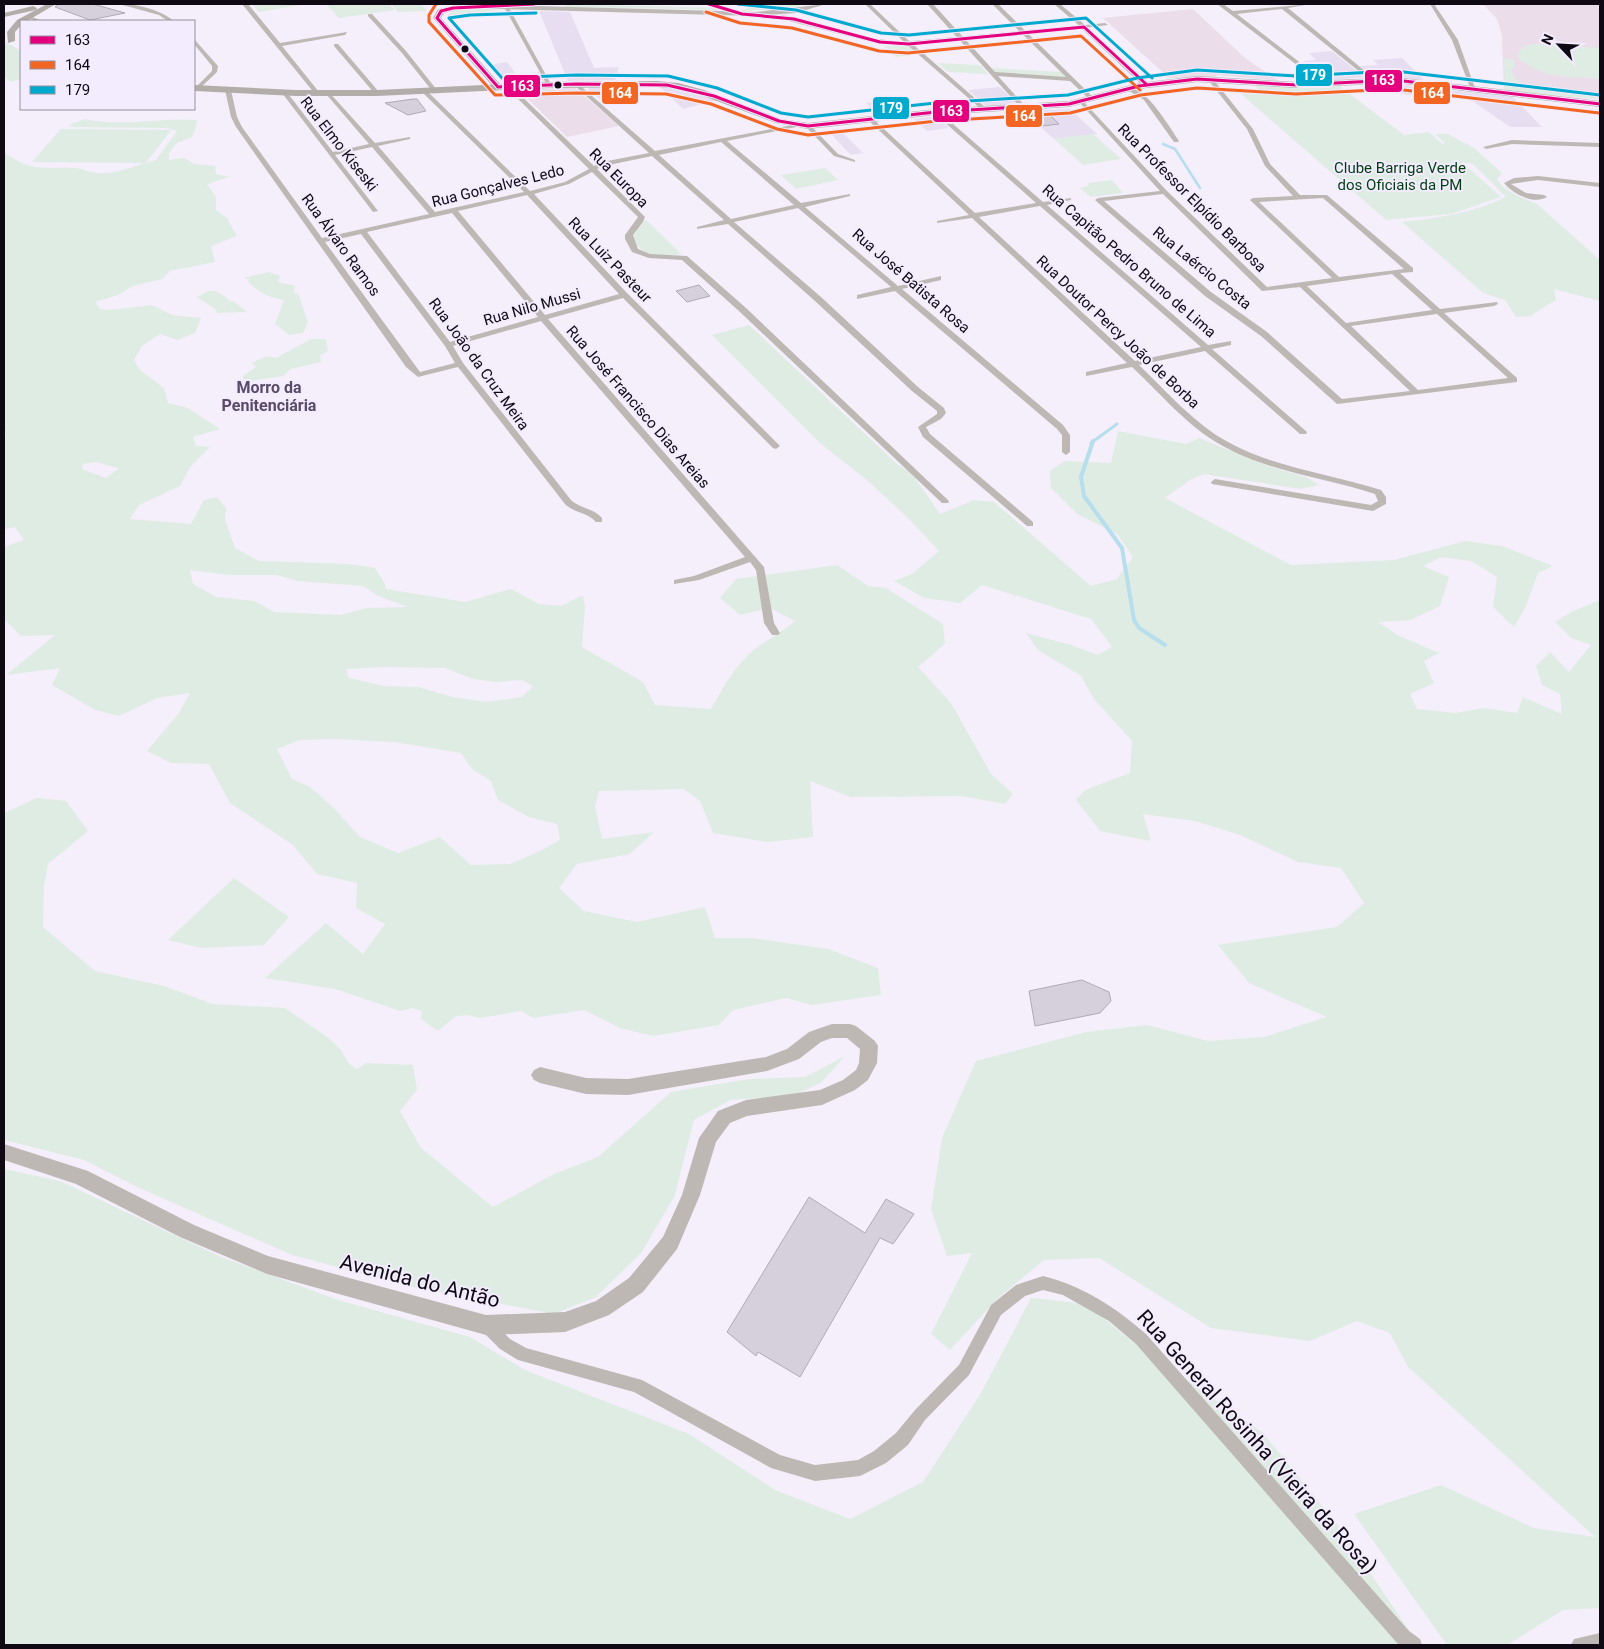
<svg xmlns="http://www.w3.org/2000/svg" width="1604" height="1649" font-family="Roboto,sans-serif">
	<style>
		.built { fill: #e7dff1 }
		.education { fill: #ebdde9 }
		.green { fill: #dfece3; fill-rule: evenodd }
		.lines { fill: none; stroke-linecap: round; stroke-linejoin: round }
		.stream-far2 { stroke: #b7deed; stroke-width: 2.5 }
		.stream-far1 { stroke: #b7deed; stroke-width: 3 }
		.stream { stroke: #b7deed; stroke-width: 4 }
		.building { fill: #d6d0dd; stroke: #afabb5 }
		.minor { fill: #beb8b5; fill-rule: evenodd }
		.tertiary { fill: #beb8b5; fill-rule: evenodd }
		.secondary { fill: #b3ada9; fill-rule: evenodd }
		.bus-1-casing { stroke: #f3ebfe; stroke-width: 5 }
		.bus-2-casing { stroke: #f3ebfe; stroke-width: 5 }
		.bus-3-casing { stroke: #f3ebfe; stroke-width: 5 }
		.bus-1 { stroke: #e5007d; stroke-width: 3 }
		.bus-2 { stroke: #f26522; stroke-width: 3 }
		.bus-3 { stroke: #00a9ce; stroke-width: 3 }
		.bus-dot { fill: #0e0913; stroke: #f3ebfe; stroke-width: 2 }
		.labels { text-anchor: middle; stroke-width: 4; stroke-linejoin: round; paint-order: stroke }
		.far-street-label { font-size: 15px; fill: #0e0913; stroke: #f3ebfe }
		.far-park-label { font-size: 15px; fill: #003d11; stroke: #f3ebfe }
		.far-neighbourhood-label { font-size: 16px; font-weight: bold; fill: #584c67; stroke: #f3ebfe }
		.near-street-label { font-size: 21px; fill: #0e0913; stroke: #f3ebfe }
		.line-badge { stroke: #f3ebfe; stroke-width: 2 }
		.badge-label { font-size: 14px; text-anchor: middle; font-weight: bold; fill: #fff }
	</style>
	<rect width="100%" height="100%" fill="#f4effa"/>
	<g class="built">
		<path d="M539,11L570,12L594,68L619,67L615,80L568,81Z"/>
		<path d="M1332,51L1364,77L1327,81L1303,61L1316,60L1309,53Z"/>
		<path d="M1402,58L1424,80L1373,76L1360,66L1378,65L1373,60Z"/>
		<path d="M507,62L516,74L539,72L545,82L506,84L490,65Z"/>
		<path d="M1385,83L1513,97L1542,127H1510L1471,100L1401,94Z"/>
		<path d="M590,87H614L619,101L605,104L588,89Z"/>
		<path d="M660,87L680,90L717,100L683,109Z"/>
		<path d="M1000,87L1020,107H987L968,90Z"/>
		<path d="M898,98L911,111L877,114L866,103Z"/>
		<path d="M1070,109L1097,134L1054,139L1022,111Z"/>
		<path d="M936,116L949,128L927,131L914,119Z"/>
		<path d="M839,129L863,153L851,155L828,131Z"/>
	</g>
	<g class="education">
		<path d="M1483,4H1600V99L1504,91L1502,35L1497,19Z"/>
		<path d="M1193,9L1246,59L1279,81L1218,75L1213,78H1169L1103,18Z"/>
		<path d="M575,88L619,126L567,137L518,89Z"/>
	</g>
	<g class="green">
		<path d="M252,4H307L259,12Z"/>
		<path d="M326,4H389L395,10L339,18Z"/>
		<path d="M391,4H421L427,11L398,12Z"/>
		<path d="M566,4L719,8L725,10L564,7Z"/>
		<path d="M762,4H799V8L739,11Z"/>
		<path d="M461,8L503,10L471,13L473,16H448L451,11Z"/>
		<path d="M4,41L21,51V79L11,82L4,77Z"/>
		<path d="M1536,44L1600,48V79C1573,77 1538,79 1518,57L1519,51L1524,46Z"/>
		<path d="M884,46H910L917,54L896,57Z"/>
		<path d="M1504,59L1514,60L1515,65L1511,71L1518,81L1525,86L1571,90L1600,96V99L1505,91Z"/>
		<path d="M938,63L980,65L988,74L948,72Z"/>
		<path d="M992,68L1061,72L1067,78L997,74Z"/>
		<path d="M1256,86L1295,88L1339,86L1404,135L1429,132L1442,144L1445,143L1435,134H1448L1474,148L1502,173L1497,179L1503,187L1518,196L1537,204L1600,260V301L1554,289L1556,300L1530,316L1516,317L1505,300L1483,293L1402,222C1438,218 1473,213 1506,197L1473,164L1462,162L1501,197L1451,214L1386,220L1241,94L1259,91Z"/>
		<path d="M85,119C120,128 160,117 197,120L196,127L192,137L177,143L169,153V160L184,158L195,164L215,166L216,174L229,177L207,184L216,197V210L227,218L237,236L211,246L215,262L170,271L162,279L133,286L118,295L95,302L100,309L110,310L152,305L172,315L201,318L195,333L177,340L160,334L142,346L134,360L140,370L164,388L168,403L188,408L220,429L193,437L196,446L210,447L190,467L180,486L139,505L130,519L191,524L204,500L217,497L226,508L225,520L235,548L259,561L348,564L375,568L384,582L386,589L465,602L511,589L539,604L561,606L583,595L585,607L582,647L643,682L655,705L711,709C722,690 732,671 747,656C758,645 781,633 795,621L770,608L740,615L720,598L736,579L837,565L868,586L886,588L943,624L945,644L918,667L951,703L991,774L1013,794L1005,804L961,796L850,797L810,781L813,837L767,842L713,833L700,801L684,789L599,791L595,806L602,839L654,832L630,854L577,864L559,888L584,911L637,922L705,907L715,938H752L828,949L878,968L881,995L812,1005L786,998L733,1010L719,1025L653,1036L620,1028L584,1010L533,1018L521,1011L480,1018L468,1015L456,1016L438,1031L421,1019L422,1011L412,1008L400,1011L335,989L265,978L326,923L363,954L385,924L356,908L357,883L317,874L293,845L230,803L209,764L171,763L147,751L179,713L190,693L157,698L119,716L95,710L52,685L60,668L6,675L55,635L21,636L4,619V547L24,540L15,527L4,529V443L6,431H4V152C30,172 43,167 73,168C82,168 90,173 99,173C113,174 131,168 144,163L32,162L61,129L171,130L146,163L156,160L177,131L166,128L72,127L69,125ZM96,462L118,468V469L106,478L82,469L83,464ZM190,570L229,575H277L298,581L363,586L380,597L408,607L367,608L341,615L274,612L255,601L216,597L193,584ZM383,667L445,668L473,679L496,682L522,680L533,686L522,697L486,702L453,697L418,687L384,686L349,678L346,669ZM337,739L394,742L461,753L472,769L491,781L498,800L529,817L557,824L560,840L542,850L510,864L471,865L440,837L398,853L360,837L334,808L310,787L292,779L277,749L300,740Z"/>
		<path d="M1093,134L1121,159L1083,165L1054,139Z"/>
		<path d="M825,168L838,180L796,189L781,175Z"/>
		<path d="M1112,180L1123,193L1091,197L1080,188L1088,186L1089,183Z"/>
		<path d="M646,220L681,254C661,257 641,258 633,237L637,230Z"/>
		<path d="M269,272L280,276L278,282L295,286L294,293L299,295L308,323L303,333L289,335L275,324L284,300C269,297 258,293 248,281L249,279L243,278Z"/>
		<path d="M208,291H216L231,301L217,308L233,301L247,312L217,313L215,309L197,297Z"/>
		<path d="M749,325L898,465L911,472L940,514L974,500L994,502L1091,586L1117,579L1133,557L1117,534L1077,514L1051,488L1050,471L1064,461L1111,463L1118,431L1186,444L1199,438L1268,466L1306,477L1319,485L1301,489L1204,474L1190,480L1165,498L1291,565L1394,560L1465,541L1502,546L1553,566L1538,573L1526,606L1514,627L1493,607L1497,577L1471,561L1441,557L1423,566L1449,577L1440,606L1411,620L1378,622L1399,636L1439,653L1424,661L1434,683L1410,694L1417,709L1455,713L1483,708L1517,713L1523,697L1562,714L1560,694L1542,685L1536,666L1550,652L1569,672L1591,645L1571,638L1555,622L1573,611L1600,600V1608L1563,1610L1507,1645H1447L1354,1514L1441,1485L1534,1528L1595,1537L1408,1367L1390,1333L1357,1321L1310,1341L1211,1328L1099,1258L1044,1260L998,1298L950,1350L931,1334L972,1253L947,1256L931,1209L942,1138L976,1061L1086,1032L1147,1025L1208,1041L1264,1037L1327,1017L1249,983L1218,945L1337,927L1364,903L1341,868L1298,862L1240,835L1195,821L1143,814L1151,841L1100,831L1076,800L1085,790L1130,773L1132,741L1094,699L1081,676L1038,650L1026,633L1071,645L1098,655L1112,647L1091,619L982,585L960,603L924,598L894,581L912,574L939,551L908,518L868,481L820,443L712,335Z"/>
		<path d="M311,339H326L328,351L320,355L321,362L291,369L283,376L245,382L243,376L256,367L252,363C261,358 266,355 276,358Z"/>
		<path d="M37,798L66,801L88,831L48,864L44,885L43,927L95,971L164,986L213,1004L285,1008L330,1039L341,1050L349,1064L357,1069L366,1063L413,1065L417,1090L400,1111L421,1148L493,1207L554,1174L598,1157L671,1092L749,1079L805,1077L845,1056L821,1083L792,1096L730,1100L694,1120L675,1195L642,1252L596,1297L554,1314L413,1287L292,1255L137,1187L84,1160L4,1140V813Z"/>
		<path d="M234,878L289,917L264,945L202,948L168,940Z"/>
		<path d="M4,1169L60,1181L221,1257L338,1300L470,1337L525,1370L689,1434L775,1490L850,1519L923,1482L981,1393L1031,1298L1086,1304L1139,1347L1262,1432L1337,1524L1419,1645H4Z"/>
	</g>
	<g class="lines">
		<path class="stream-far2" d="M1163,144L1175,149L1200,188"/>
		<path class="stream-far1" d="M1091,443L1117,424"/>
		<path class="stream" d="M1093,441L1081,477L1084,496L1122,548L1134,620L1139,628L1165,645"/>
	</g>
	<g class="building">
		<path d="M58,4H93L125,13L90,20L55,7Z"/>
		<path d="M413,99H417L426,111L408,115L385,103Z"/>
		<path d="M1048,113L1059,124L1042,126L1032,114Z"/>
		<path d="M699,285L710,296L687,302L676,291Z"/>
		<path d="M1082,980L1109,992L1111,1001L1100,1013L1035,1026L1029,991Z"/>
		<path d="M809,1197L865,1233L886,1199L914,1214L893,1244L880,1238L800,1377L758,1352L756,1356L727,1332Z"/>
	</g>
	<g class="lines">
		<g class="minor">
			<path d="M119,4C136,3 161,10 174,21H168L159,15Z"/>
			<path d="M242,4H248L280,43L347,32L345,35L282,46L319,92V94H315Z"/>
			<path d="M865,4H870L908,40L985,107V109H981L904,42Z"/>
			<path d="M927,4H933L995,72L1066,77L992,4H998L1095,99L1090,100L1070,81L998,76L1026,107L1021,108Z"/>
			<path d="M1054,4H1060L1085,25L1105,23L1108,25L1082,28Z"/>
			<path d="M1217,4H1223L1233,11L1311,4L1288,8L1376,80L1371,81L1282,9L1237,14L1328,84L1323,85Z"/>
			<path d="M1430,4H1434L1458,40L1476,91L1471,90L1452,40Z"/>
			<path d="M503,5L508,6L552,86L547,85Z"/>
			<path d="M368,14H372L406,51L437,90V92H433L402,53L368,16Z"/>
			<path d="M29,16L43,21H36L29,18Z"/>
			<path d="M194,39L218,66L217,72L198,90L195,88L212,71V66L194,44Z"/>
			<path d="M334,44H338L379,92V94H375L334,46Z"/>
			<path d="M1209,79H1213L1253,129L1270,164L1300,195H1327L1413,268V272L1400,273L1440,309L1497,302L1498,304L1494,306L1444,313L1517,378V382L1337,404L1261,336L1205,296L1096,201L1095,200L1098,198L1160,191L1080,103L1079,102L1082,100L1167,191L1267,287L1332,278L1250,200L1253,198L1293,196L1265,166L1247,129L1209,81ZM1163,194L1262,291L1300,287L1410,391L1342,399L1267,332L1211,292L1104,201ZM1323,198L1404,269L1339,277L1259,202ZM1392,274L1432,310L1346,323L1307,286ZM1437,314L1508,378L1418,390L1351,326Z"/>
			<path d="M576,82L655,151L798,124V126L796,127L727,141L801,203L850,194V196L805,207L898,286L941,276V280L902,289L1063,425L1070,435V452L1066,455L1062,452V435L1057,429L895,291L857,299V295L891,287L798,208L734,222L821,297L918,387L944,408L946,413L941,419L926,427L930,434L1033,522V526H1027L923,437L918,427L937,414V411L912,391L815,301L728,224L697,229V227L724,220L652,156L604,166L597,169L645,217L643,222L633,235L638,249L650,254L687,256L746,308L949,501L948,503H942L740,312L682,260L649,258L632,252L625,239V235L638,217L592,172L569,184L534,194L627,293L780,446L776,449L773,448L623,298L548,319L764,567L774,623L780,633L778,635H772L764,623L756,570L750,562L699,580L674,584V580L694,576L745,557L541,321L453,346L463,363L571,500C581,509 593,508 602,518V522H596C587,512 574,513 565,504L458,367L418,377L406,367L236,127L231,117L225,90L228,88L231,90L237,117L242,127L322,238L429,214L372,147L335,155L378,211L373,212L282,93V91H286L333,152L369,144L326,94L325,93L328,91L375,143L410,137V139L378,146L435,212L524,192L423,93V91H427L530,191L565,182L589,169L506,87V85H510L594,166L602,162L649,153L574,85V83ZM721,142L794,205L731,219L659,155ZM527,195L619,294L545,315L458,211ZM452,213L538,317L450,342L367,232ZM361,234L445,346L455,363L420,372L325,242Z"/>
			<path d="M1126,87C1147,87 1168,125 1179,141L1178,142H1174L1144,100L1126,89Z"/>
			<path d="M934,111H938L1043,202L1071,198V200L1047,205L1208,345L1231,341V345L1212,349L1307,432L1306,434H1300L1205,351L1139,365C1166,391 1196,425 1228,442C1275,468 1331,474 1381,490L1386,497V504L1373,511L1212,484L1211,482L1215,479L1371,505L1378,501L1375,494C1324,477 1268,472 1221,445C1187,426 1160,393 1132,367L1086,376V372L1127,363L972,218L937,223V221L969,215L867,119L872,118L975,213L1036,203L934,113ZM1040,206L1201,347L1135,361L979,217Z"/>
			<path d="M806,125H810L838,154L855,160V162L834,156L806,127Z"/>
			<path d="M1512,140L1600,143V147L1512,144L1486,149L1483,147Z"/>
			<path d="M1538,176L1600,183V187L1538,180L1511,184L1526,193L1544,195L1547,197C1534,205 1513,194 1504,183L1514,178Z"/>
			<path d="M1043,1276C1083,1286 1115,1307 1146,1334L1409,1631L1420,1639L1422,1645H1400L1397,1643L1136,1344L1109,1321L1063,1295L1043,1290L1025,1296L1001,1315L969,1375L925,1420L908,1445L886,1463L860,1476L815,1481L771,1468L634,1392L518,1360L500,1349L481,1330L479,1325L481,1320L486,1318L491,1320L510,1339L526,1348L642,1380L780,1455L815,1465L858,1460L874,1451L896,1433L915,1410L959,1365L991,1305L1016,1285Z"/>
			<path d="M1600,1633V1645H1571L1574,1639Z"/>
		</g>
		<g class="tertiary">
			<path d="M464,4L756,12L826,4L796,13L756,16L464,8L444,13L441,18L501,85L502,87L498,89H495L433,18L438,9Z"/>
			<path d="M781,15L799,18L871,38L901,42L1084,25L1150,84L1143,86L1082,29L901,46L871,42L781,19Z"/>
			<path d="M832,1024H850L856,1026L875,1041L878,1046L877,1063L868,1080L855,1090L822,1105L747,1116L730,1123L716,1142L700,1195L677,1249L643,1292L609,1315L565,1332L486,1335L267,1274L180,1237L76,1184L4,1160V1144L88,1171L194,1225L268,1256L486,1315L565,1312L596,1301L629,1278L663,1237L682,1195L699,1138L718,1111L746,1100L820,1090L843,1080L856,1070L859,1063L860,1049L847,1038H832L821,1042L799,1059L767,1071L628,1095L586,1094L540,1083L534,1080L531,1075L534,1070L540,1067L586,1078L628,1079L766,1057L787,1049L809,1032Z"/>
		</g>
		<g class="secondary">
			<path d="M47,4H56L27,21H21V25L15,32V41L8,43L7,32L17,20Z"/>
			<path d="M33,6L37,8L36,10L4,17V13Z"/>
			<path d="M1197,76L1297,82L1395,77L1600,101V107L1395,83L1297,88L1197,82L1139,89L1069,107L936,115L808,129L776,123L698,94L678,89L657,87L550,88L377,96H296L194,91V85L296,90H377L550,82L657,81L678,83L704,90L781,119L808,123L936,109L1069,101L1139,83Z"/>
		</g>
		<g class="bus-1-casing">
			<g id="bus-1">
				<path d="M534,4L453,8L441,11L437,18L498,87L576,84L667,85L714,96L779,121L808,126L936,112L1069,104L1139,86L1197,79L1297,85L1395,80L1600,104"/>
				<path d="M709,4L742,14L794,19L880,42L909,44L1084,27L1146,84"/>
			</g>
		</g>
		<g class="bus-2-casing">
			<g id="bus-2">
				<path d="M436,4L429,15V22L495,95L576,93L666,94L711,104L777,129L808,135L937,121L1070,113L1141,95L1197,88L1296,94L1395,89L1599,113"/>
				<path d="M706,12L740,23L792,28L879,51L908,53L1081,36L1140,90"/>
			</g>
		</g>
		<g class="bus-3-casing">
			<g id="bus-3">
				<path d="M738,4L796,10L881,33L909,35L1086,18L1152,78"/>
				<path d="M536,13L470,15L449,18L502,78L576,75L668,76L717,88L781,113L808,117L935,103L1068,95L1137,78L1197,70L1297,76L1395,71L1600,95"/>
			</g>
		</g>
		<use href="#bus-1" class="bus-1"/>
		<use href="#bus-2" class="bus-2"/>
		<use href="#bus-3" class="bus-3"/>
	</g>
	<g class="bus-dot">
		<circle cx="465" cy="49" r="4.5"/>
		<circle cx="558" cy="85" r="4.5"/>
	</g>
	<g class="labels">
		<g class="far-street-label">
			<text transform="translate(339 144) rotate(52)" y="5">Rua Elmo Kiseski</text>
			<text transform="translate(619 178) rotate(45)" y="5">Rua Europa</text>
			<text transform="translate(498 186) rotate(-14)" y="5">Rua Gonçalves Ledo</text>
			<text transform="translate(1192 198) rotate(45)" y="5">Rua Professor Elpídio Barbosa</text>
			<text transform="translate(341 245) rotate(54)" y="5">Rua Álvaro Ramos</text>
			<text transform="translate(610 260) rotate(46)" y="5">Rua Luiz Pasteur</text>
			<text transform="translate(1129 261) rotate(41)" y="5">Rua Capitão Pedro Bruno de Lima</text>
			<text transform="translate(1202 268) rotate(39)" y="5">Rua Laércio Costa</text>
			<text transform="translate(911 281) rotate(41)" y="5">Rua José Batista Rosa</text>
			<text transform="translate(532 307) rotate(-16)" y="5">Rua Nilo Mussi</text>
			<text transform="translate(1118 332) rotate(43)" y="5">Rua Doutor Percy João de Borba</text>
			<text transform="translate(479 364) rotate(54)" y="5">Rua João da Cruz Meira</text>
			<text transform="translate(638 407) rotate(49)" y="5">Rua José Francisco Dias Areias</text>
		</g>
		<g class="far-park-label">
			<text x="1400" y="173">Clube Barriga Verde<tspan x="1400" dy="17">dos Oficiais da PM</tspan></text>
		</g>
		<g class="far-neighbourhood-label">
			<text x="269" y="393">Morro da<tspan x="269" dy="18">Penitenciária</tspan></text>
		</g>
		<g class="near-street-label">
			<text transform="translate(420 1281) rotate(14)" y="7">Avenida do Antão</text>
			<text transform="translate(1257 1442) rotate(48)" y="7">Rua General Rosinha (Vieira da Rosa)</text>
		</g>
	</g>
	<g class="line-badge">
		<rect x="1295" y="63" width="38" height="24" rx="5" fill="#00a9ce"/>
		<rect x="1364" y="69" width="39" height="24" rx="5" fill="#e5007d"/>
		<rect x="503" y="74" width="38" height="24" rx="5" fill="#e5007d"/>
		<rect x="1413" y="81" width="38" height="24" rx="5" fill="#f26522"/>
		<rect x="601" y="81" width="38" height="24" rx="5" fill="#f26522"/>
		<rect x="872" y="96" width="38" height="24" rx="5" fill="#00a9ce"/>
		<rect x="932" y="99" width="38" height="24" rx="5" fill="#e5007d"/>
		<rect x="1005" y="104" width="38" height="24" rx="5" fill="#f26522"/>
	</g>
	<g class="badge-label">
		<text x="1314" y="80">179</text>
		<text x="1383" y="85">163</text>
		<text x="522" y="91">163</text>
		<text x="1432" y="98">164</text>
		<text x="620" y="98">164</text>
		<text x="891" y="113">179</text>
		<text x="951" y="116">163</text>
		<text x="1024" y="121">164</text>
	</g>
	<rect width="1604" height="1649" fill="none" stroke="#0e0913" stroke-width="10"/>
	<rect x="20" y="20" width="175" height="90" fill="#f3ebfe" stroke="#9791a0"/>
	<rect x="30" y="36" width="25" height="8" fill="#e5007d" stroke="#9791a0"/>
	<text x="65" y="45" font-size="15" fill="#0e0913">163</text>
	<rect x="30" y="61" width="25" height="8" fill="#f26522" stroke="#9791a0"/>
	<text x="65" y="70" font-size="15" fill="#0e0913">164</text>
	<rect x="30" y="86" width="25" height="8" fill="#00a9ce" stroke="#9791a0"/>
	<text x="65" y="95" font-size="15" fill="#0e0913">179</text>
	<g transform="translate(1559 45) rotate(295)" stroke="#f3ebfe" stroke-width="4" paint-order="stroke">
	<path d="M0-4L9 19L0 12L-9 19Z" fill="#0e0913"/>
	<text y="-8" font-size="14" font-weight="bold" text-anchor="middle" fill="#0e0913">N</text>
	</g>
</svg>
